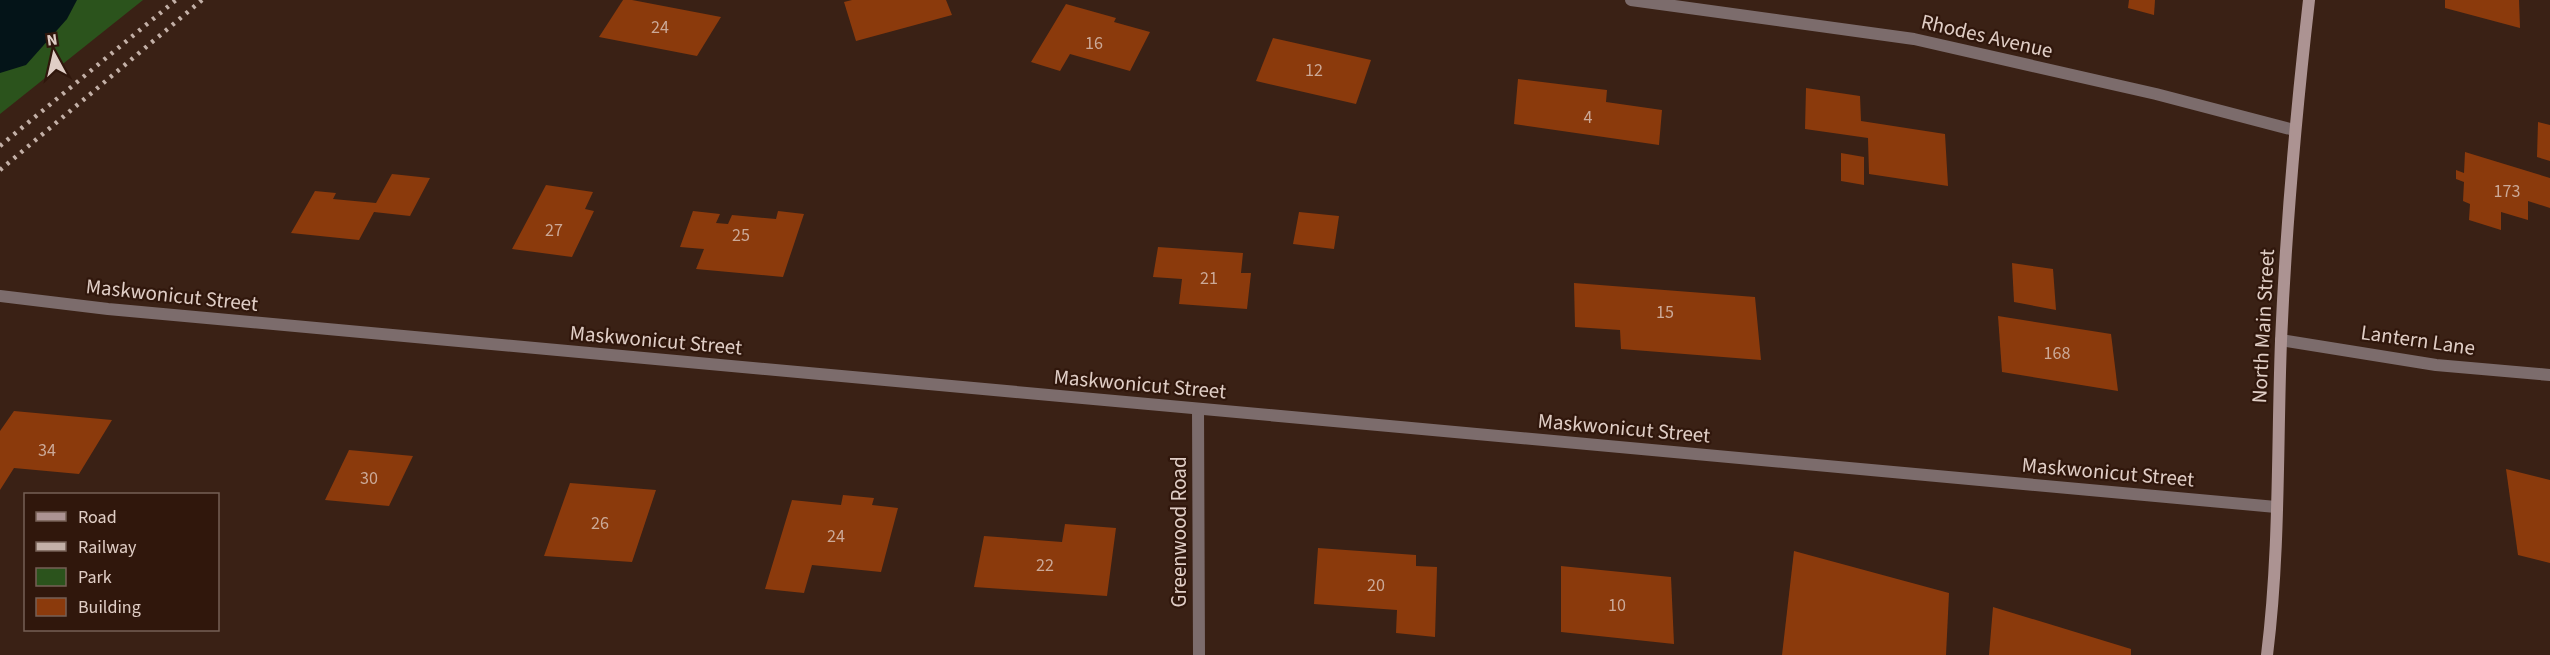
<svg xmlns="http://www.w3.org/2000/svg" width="2550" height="655" font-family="'Source Sans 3',sans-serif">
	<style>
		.green { fill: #2b531c }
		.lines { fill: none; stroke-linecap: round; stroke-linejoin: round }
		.river { fill: #041418; fill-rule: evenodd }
		.building { fill: #8b3a0c }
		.minor { stroke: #7c6c6c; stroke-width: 12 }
		.secondary { stroke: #ac9392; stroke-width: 12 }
		.rail { stroke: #c3b0a7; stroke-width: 4.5; stroke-dasharray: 3 6; stroke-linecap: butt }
		.labels { text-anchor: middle; stroke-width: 4.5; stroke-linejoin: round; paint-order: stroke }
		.number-label { font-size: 18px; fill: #cba998 }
		.street-label { font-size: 21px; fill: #e0cec6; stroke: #30170c }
	</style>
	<rect width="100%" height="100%" fill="#3a2115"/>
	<path class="green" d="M0,0H143L0,114Z"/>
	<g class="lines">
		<path class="river" d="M0,0H77L67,19L26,65L0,73Z"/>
	</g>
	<g class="building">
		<path d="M623,0H632L721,17L697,56L599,37Z"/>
		<path d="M852,0H946L952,15L856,41L844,2Z"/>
		<path d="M2129,0H2155L2154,15L2128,8Z"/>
		<path d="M2445,0H2519L2520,28L2445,8Z"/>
		<path d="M1066,4L1116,18L1114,22L1150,32L1130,71L1070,54L1060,71L1031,62Z"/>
		<path d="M1273,38L1371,60L1356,104L1256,81Z"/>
		<path d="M1518,79L1607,90L1606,102L1662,110L1659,145L1514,124Z"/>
		<path d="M1806,88L1860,96L1861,121L1945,134L1948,186L1869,174L1868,138L1805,129Z"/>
		<path d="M2538,122L2550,125V161L2537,157Z"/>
		<path d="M2465,152L2550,178V208L2528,201V220L2501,212V230L2469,220L2470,204L2463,201L2464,182L2456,179V170L2464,173Z"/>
		<path d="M1841,153L1864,157V185L1841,181Z"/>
		<path d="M392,174L430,178L410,216L374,212L359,240L291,233L315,191L336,193L333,199L376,203Z"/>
		<path d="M546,185L593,192L585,209L594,211L572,257L512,249Z"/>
		<path d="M693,211L720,214L716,223L728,224L732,215L776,219L778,211L804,214L783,277L696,269L704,249L680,247Z"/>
		<path d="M1299,212L1339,216L1334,249L1293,244Z"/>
		<path d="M1158,247L1243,253L1241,273H1251L1247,309L1179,304L1182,279L1153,277Z"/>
		<path d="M2012,263L2053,269L2056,310L2014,302Z"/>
		<path d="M1574,283L1755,297L1761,360L1621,349L1620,330L1575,327Z"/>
		<path d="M1998,316L2111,334L2118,391L2002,372Z"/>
		<path d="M14,411L112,420L79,474L14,468L0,490V431Z"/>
		<path d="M349,450L413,456L389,506L325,500Z"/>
		<path d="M2506,469L2550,480V563L2518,555Z"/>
		<path d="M570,483L656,490L632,562L544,556Z"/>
		<path d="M843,495L874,498L872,505L898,508L881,572L812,565L804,593L765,589L792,500L841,505Z"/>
		<path d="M1065,524L1116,528L1107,596L974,587L984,536L1062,542Z"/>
		<path d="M1318,548L1416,555V566L1437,567L1435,637L1396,633L1397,610L1314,604Z"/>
		<path d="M1794,551L1949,593L1946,655H1782Z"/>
		<path d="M1561,566L1671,577L1674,644L1561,632Z"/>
		<path d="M1993,607L2131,649V655H1989Z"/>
	</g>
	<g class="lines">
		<g class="minor">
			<path d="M1631,0L1914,39L2156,94L2294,130"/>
			<path d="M0,296L108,309L2276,507"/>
			<path d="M2281,340L2436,365L2550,375"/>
			<path d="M1198,409L1199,655"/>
		</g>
		<path class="secondary" d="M2267,655C2280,551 2277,446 2281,341C2286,227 2296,113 2309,0"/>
		<g class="rail">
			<path d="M0,146L176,0"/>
			<path d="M0,170L202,0"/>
		</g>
	</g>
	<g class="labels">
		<g class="number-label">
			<text x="660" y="33">24</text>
			<text x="1094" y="49">16</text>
			<text x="1314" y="76">12</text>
			<text x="1588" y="123">4</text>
			<text x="2507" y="197">173</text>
			<text x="554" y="236">27</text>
			<text x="741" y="241">25</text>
			<text x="1209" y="284">21</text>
			<text x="1665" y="318">15</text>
			<text x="2057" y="359">168</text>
			<text x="47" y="456">34</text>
			<text x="369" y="484">30</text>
			<text x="600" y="529">26</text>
			<text x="836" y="542">24</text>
			<text x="1045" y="571">22</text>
			<text x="1376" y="591">20</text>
			<text x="1617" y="611">10</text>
		</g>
		<g class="street-label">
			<text transform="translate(1987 36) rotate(13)" y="7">Rhodes Avenue</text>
			<text transform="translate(172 295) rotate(6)" y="7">Maskwonicut Street</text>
			<text transform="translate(2263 326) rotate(-87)" y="7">North Main Street</text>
			<text transform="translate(656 340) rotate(5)" y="7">Maskwonicut Street</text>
			<text transform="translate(2418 340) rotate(8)" y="7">Lantern Lane</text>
			<text transform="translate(1140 384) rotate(5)" y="7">Maskwonicut Street</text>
			<text transform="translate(1624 428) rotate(5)" y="7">Maskwonicut Street</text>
			<text transform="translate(2108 472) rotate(5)" y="7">Maskwonicut Street</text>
			<text transform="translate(1179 532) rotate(-90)" y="7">Greenwood Road</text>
		</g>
	</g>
	<rect x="24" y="493" width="195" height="138" fill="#30170c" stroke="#766056" stroke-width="1.5"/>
	<rect x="36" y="512" width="30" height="9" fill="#ac9392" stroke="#766056" stroke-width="1.5"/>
	<text x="78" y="523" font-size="18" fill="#e0cec6">Road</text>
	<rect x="36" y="542" width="30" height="9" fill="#c3b0a7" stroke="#766056" stroke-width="1.5"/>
	<text x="78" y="553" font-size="18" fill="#e0cec6">Railway</text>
	<rect x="36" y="568" width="30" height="18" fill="#2b531c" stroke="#766056" stroke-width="1.5"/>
	<text x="78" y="583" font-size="18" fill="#e0cec6">Park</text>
	<rect x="36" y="598" width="30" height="18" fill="#8b3a0c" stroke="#766056" stroke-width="1.5"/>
	<text x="78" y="613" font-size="18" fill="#e0cec6">Building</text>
	<g transform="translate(54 54) rotate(352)" stroke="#30170c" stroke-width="4.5" paint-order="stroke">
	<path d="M0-4.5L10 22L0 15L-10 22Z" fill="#e0cec6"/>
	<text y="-9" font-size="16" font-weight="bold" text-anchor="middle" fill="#e0cec6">N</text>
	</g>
</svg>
